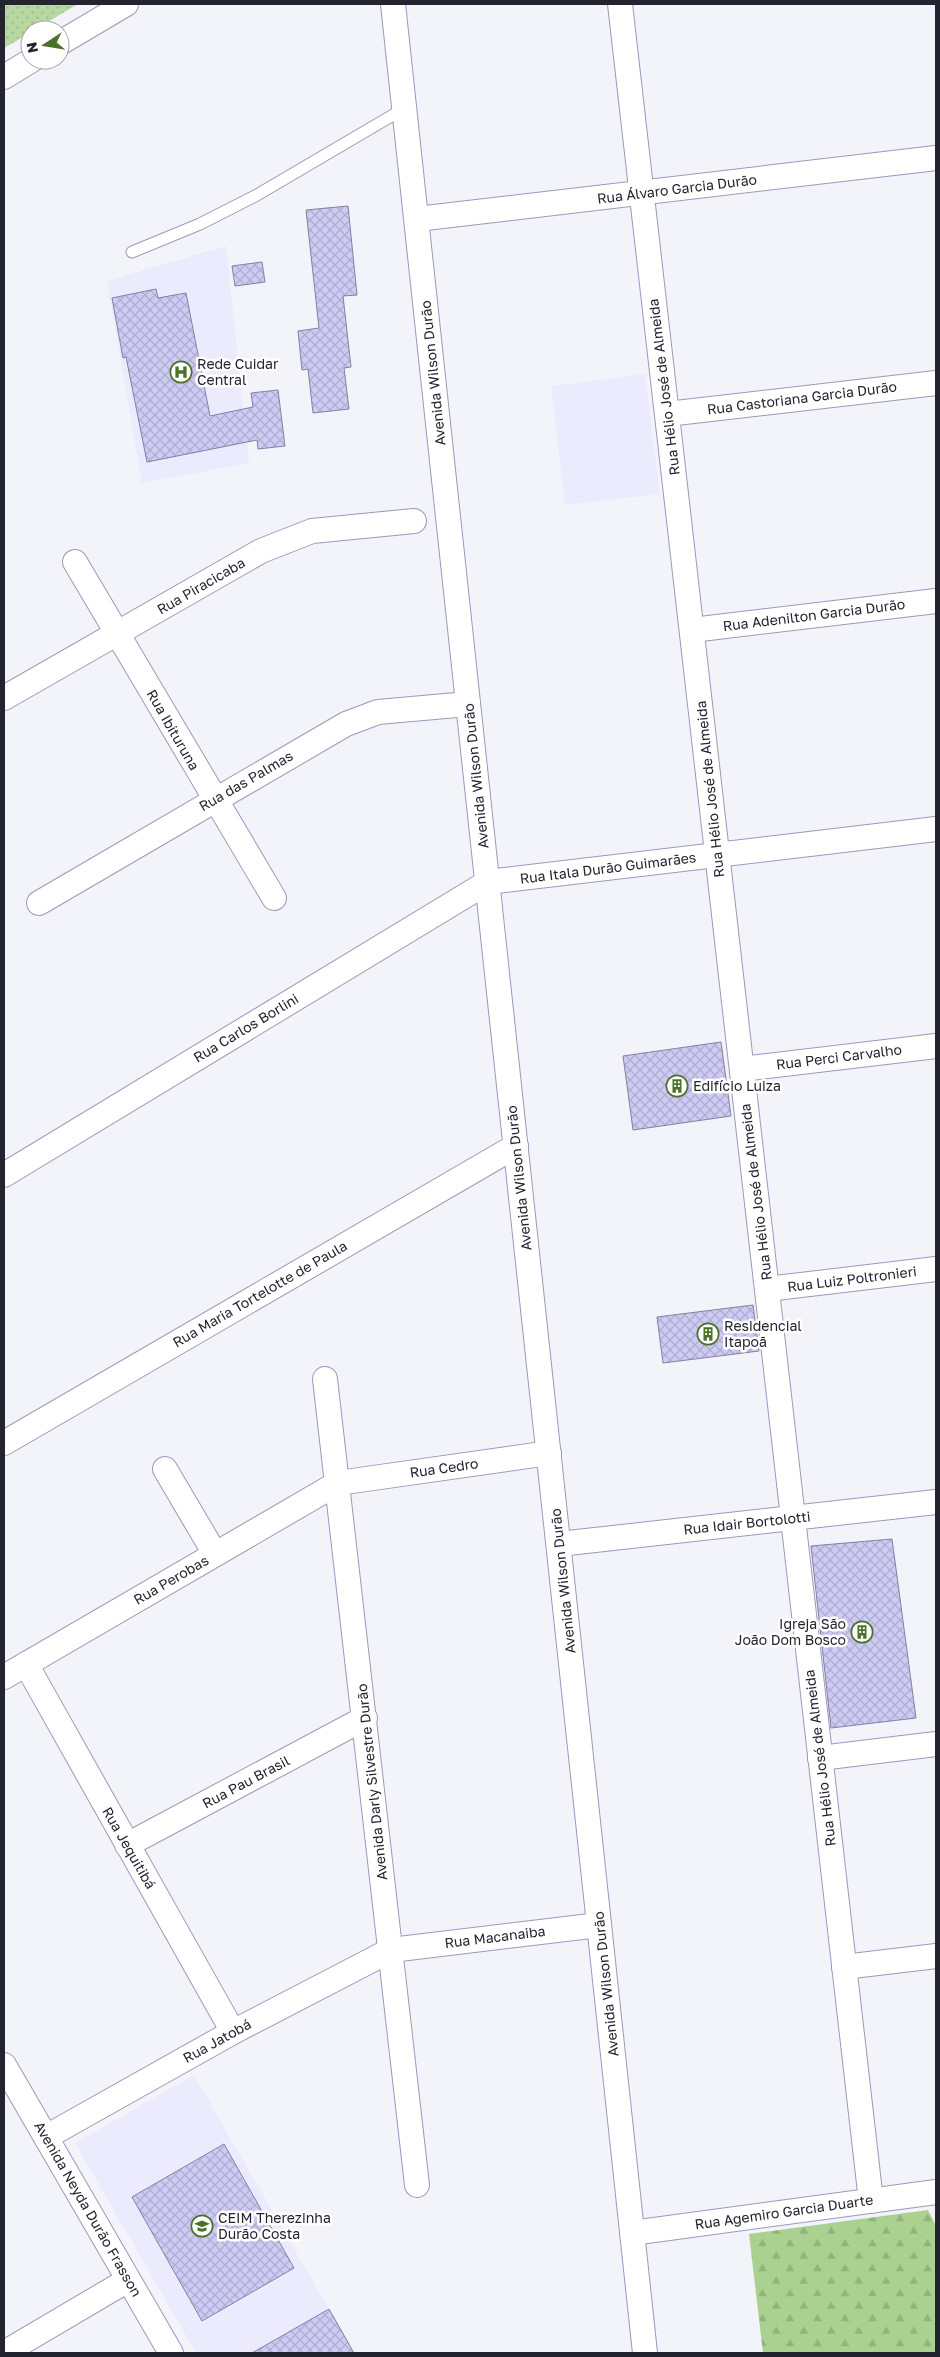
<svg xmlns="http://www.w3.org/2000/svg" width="940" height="2357" font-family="'Golos Text',sans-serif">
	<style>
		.built { fill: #ecebfd }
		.grass { fill: url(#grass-dots) }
		.forest { fill: url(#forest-firs) }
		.building { fill: url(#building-cross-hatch); stroke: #8381a1 }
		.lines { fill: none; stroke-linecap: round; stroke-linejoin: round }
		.lane-casing { stroke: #9b99bb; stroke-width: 13 }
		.street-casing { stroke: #9b99bb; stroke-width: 26 }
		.lane { stroke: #fff; stroke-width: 11 }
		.street { stroke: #fff; stroke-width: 24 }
		.labels { text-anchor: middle; stroke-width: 5; stroke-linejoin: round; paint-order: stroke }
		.street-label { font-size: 14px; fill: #242330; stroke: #fff }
		.poi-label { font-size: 14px; fill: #242330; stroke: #fff; text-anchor: start }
	</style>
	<defs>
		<pattern id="grass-dots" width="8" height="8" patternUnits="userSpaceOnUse" patternTransform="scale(1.25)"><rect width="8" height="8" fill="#b8d8a1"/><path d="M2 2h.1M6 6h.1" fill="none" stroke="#9eb98b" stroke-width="1.8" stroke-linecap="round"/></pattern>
		<pattern id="forest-firs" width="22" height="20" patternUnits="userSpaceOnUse" patternTransform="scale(1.25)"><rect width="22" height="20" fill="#abd190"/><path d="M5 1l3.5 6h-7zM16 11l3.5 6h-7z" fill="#93b37c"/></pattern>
		<pattern id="building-cross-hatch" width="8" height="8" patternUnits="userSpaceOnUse" patternTransform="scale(1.25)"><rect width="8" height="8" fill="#cdcaf4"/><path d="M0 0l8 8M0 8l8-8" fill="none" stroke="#b0add2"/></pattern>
	</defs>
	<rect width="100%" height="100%" fill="#f3f3fa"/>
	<g class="built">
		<path d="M226,246L249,463L142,483L107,281Z"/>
		<path d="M645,374L660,494L565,505L551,386Z"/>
		<path d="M194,2075L329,2309L252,2353H196L75,2143Z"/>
	</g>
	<path class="grass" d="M4,4H78L34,30H30V33L4,48Z"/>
	<path class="forest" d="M928,2210L936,2226V2353H763L749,2234Z"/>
	<g class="building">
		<path d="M348,206L357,295L343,296L351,367L344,368L349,409L313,413L308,369L302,370L298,331L319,328L306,210Z"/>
		<path d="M262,262L265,282L235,286L232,266Z"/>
		<path d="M156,289L158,298L186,293L210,416L253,407L251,393L278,390L285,446L258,449L257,440L147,462L126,357L123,358L112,298Z"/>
		<path d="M721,1042L731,1116L633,1130L623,1056Z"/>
		<path d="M753,1305L759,1351L663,1363L657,1317Z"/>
		<path d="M892,1539L916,1718L831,1728L811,1546Z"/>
		<path d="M224,2144L294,2268L202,2321L132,2197Z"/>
		<path d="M329,2309L354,2353H252Z"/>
	</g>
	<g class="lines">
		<g class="lane-casing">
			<path id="lane" d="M132,252L200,224L257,195L405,108"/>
		</g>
		<g class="street-casing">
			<g id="street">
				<path d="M393,4L645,2353"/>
				<path d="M620,4L871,2201"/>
				<path d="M60,43L126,4"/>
				<path d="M4,77L32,60"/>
				<path d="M417,219L936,158"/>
				<path d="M667,414L936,383"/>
				<path d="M75,562L274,898"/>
				<path d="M692,630L936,601"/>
				<path d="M4,698L261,551L312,531L414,521"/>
				<path d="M39,903L346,724L378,712L468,704"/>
				<path d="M742,1069L936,1046"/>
				<path d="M4,1175L488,882L936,829"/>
				<path d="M767,1289L936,1269"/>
				<path d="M325,1379L417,2185"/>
				<path d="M4,1443L516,1146"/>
				<path d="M165,1469L215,1554"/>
				<path d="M559,1544L936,1502"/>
				<path d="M26,1664L233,2032"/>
				<path d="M4,1677L338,1483L549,1453"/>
				<path d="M820,1758L936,1744"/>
				<path d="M127,1845L365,1718"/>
				<path d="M844,1967L936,1956"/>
				<path d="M4,2065L171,2353"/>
				<path d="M46,2137L233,2032L391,1950L599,1925"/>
				<path d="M632,2233L936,2192"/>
				<path d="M4,2353L128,2280"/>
			</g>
		</g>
		<use href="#lane" class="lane"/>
		<use href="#street" class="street"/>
	</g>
	<defs>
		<g id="hospital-ring" transform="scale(1.125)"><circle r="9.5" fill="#fff" stroke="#4c712b" stroke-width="1.5"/><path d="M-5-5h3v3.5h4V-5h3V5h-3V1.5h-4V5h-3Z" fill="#4c712b"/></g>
		<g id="building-ring" transform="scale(1.125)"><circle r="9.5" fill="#fff" stroke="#4c712b" stroke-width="1.5"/><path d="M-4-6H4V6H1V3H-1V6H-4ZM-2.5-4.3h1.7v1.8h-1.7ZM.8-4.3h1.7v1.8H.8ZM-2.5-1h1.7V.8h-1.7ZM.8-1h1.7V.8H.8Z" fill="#4c712b"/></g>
		<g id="school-ring" transform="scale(1.125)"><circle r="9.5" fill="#fff" stroke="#4c712b" stroke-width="1.5"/><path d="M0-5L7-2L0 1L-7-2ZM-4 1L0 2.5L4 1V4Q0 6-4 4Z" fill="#4c712b"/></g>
	</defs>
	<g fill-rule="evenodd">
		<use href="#hospital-ring" x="181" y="372"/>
		<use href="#building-ring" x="677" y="1086"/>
		<use href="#building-ring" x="708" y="1334"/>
		<use href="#building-ring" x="862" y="1632"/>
		<use href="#school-ring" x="202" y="2226"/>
	</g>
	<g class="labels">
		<g class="street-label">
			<text transform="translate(677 189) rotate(-7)" y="5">Rua Álvaro Garcia Durão</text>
			<text transform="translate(433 373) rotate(-96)" y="5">Avenida Wilson Durão</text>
			<text transform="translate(664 387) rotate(-97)" y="5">Rua Hélio José de Almeida</text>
			<text transform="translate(802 398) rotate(-7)" y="5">Rua Castoriana Garcia Durão</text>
			<text transform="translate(201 586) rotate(-30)" y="5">Rua Piracicaba</text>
			<text transform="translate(814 615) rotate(-7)" y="5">Rua Adenilton Garcia Durão</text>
			<text transform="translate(173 730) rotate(60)" y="5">Rua Ibituruna</text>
			<text transform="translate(476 776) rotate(-96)" y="5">Avenida Wilson Durão</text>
			<text transform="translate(246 781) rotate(-30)" y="5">Rua das Palmas</text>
			<text transform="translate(710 789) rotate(-96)" y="5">Rua Hélio José de Almeida</text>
			<text transform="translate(608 868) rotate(-7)" y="5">Rua Itala Durão Guimarães</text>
			<text transform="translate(246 1028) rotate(-31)" y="5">Rua Carlos Borlini</text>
			<text transform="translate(839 1057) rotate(-7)" y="5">Rua Perci Carvalho</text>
			<text transform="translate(519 1178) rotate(-96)" y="5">Avenida Wilson Durão</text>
			<text transform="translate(756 1192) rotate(-97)" y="5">Rua Hélio José de Almeida</text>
			<text transform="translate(852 1279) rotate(-7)" y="5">Rua Luiz Poltronieri</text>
			<text transform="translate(260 1294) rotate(-30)" y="5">Rua Maria Tortelotte de Paula</text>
			<text transform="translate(444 1468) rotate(-8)" y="5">Rua Cedro</text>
			<text transform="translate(747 1523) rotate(-6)" y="5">Rua Idair Bortolotti</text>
			<text transform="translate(171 1580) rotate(-30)" y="5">Rua Perobas</text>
			<text transform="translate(563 1581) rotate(-96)" y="5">Avenida Wilson Durão</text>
			<text transform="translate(820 1758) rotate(-97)" y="5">Rua Hélio José de Almeida</text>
			<text transform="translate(246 1782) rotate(-28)" y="5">Rua Pau Brasil</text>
			<text transform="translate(372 1782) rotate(-96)" y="5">Avenida Darly Silvestre Durão</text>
			<text transform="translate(129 1848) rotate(60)" y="5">Rua Jequitibá</text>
			<text transform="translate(495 1937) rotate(-7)" y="5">Rua Macanaiba</text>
			<text transform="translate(606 1984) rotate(-96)" y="5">Avenida Wilson Durão</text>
			<text transform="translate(217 2041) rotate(-29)" y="5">Rua Jatobá</text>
			<text transform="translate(88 2209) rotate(60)" y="5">Avenida Neyda Durão Frasson</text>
			<text transform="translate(784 2212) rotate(-8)" y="5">Rua Agemiro Garcia Duarte</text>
		</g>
		<g class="poi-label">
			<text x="197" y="369">Rede Cuidar<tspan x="197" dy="16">Central</tspan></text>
			<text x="693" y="1091">Edifício Luiza</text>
			<text x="724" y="1331">Residencial<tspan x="724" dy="16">Itapoã</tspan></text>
			<text x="846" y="1629" text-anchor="end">Igreja São<tspan x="846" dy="16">João Dom Bosco</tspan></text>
			<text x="218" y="2223">CEIM Therezinha<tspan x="218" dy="16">Durão Costa</tspan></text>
		</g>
	</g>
	<rect width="940" height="2357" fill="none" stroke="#242330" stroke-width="10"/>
	<g transform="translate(45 45) rotate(258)"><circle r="24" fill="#ffffff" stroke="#a7a7ac"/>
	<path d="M0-4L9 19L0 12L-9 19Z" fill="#4c712b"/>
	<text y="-8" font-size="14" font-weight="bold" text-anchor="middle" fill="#242330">N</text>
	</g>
</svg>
